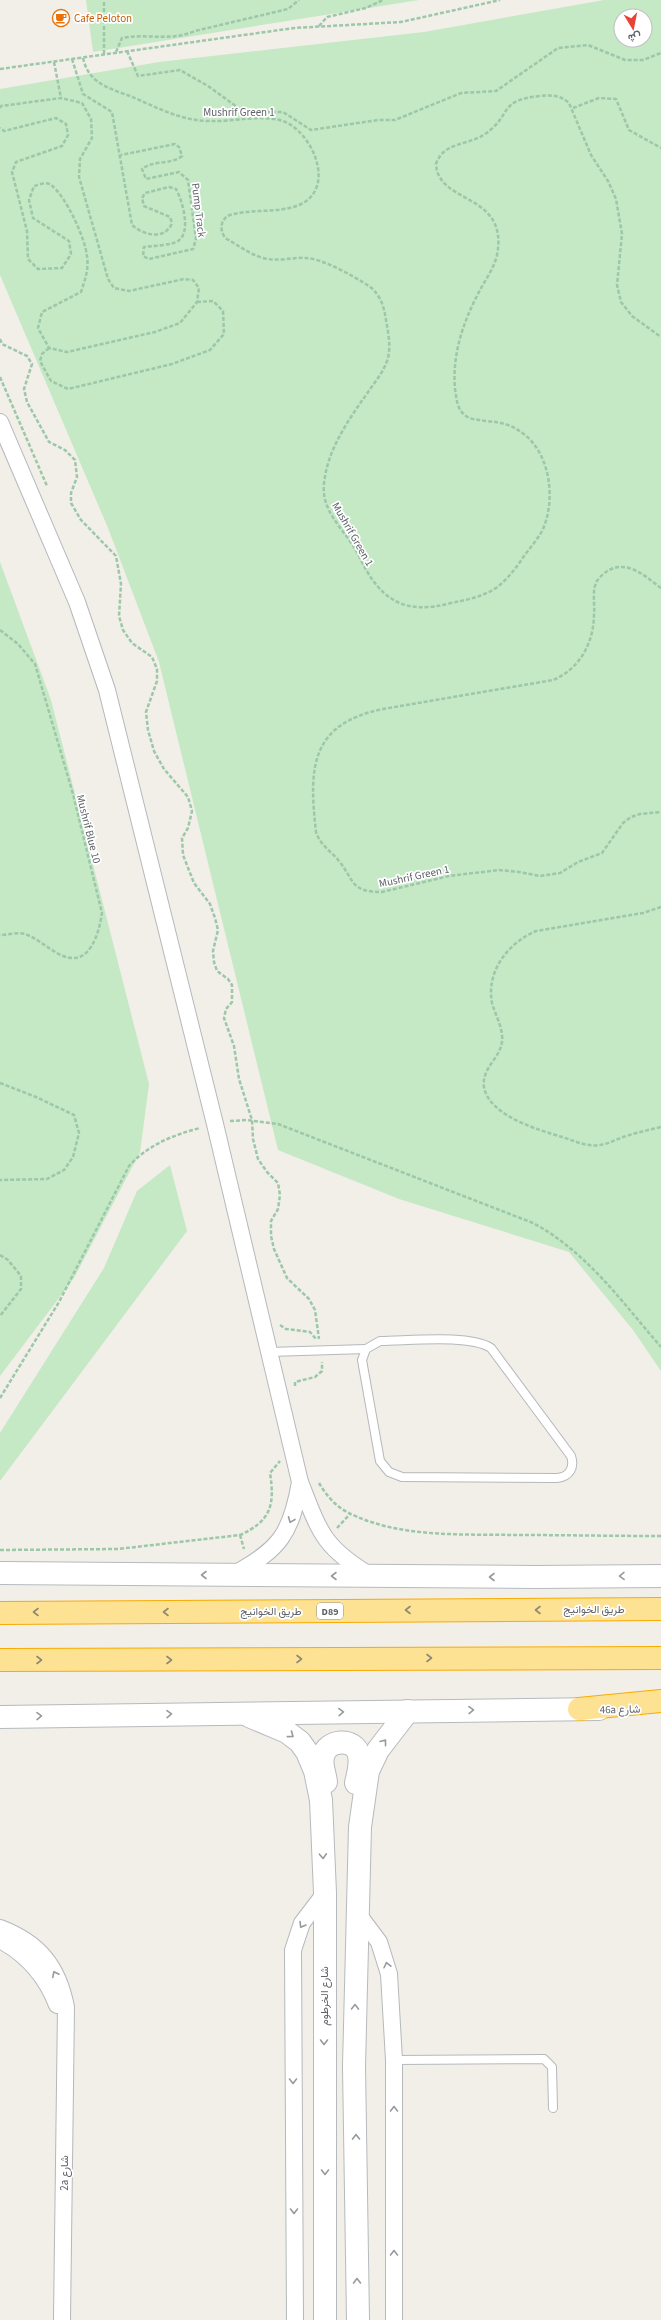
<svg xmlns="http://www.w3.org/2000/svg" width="661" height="2320" font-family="'Source Sans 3',Vazirmatn,sans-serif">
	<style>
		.green { fill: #c5e8c5; fill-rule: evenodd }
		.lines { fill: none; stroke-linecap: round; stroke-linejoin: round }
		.lane-casing { stroke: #b5b8bc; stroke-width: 10 }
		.street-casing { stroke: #b5b8bc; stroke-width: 18 }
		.secondary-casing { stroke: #b6babf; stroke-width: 24 }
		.highway-casing { stroke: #f9ab00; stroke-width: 24 }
		.path { stroke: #9cc7a9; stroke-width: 2.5; stroke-dasharray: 4 2; stroke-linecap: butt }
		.lane { stroke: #fff; stroke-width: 8 }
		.street { stroke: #fff; stroke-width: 16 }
		.secondary { stroke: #fff; stroke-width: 22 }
		.highway { stroke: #fde293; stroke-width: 22 }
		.oneway { stroke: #979a9d }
		.oneway2 { stroke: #8e8975 }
		.labels { text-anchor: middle; stroke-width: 3.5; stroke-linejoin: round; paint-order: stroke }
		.shield { fill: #fff; stroke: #8f9295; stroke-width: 1 }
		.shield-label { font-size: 10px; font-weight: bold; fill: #5f6368 }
		.food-label { font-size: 11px; fill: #c56008; stroke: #fff; text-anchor: start }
		.street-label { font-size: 11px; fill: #5f6368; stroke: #fff }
	</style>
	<rect width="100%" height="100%" fill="#f1efe8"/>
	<g class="green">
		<path d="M86,0H419L93,52Z"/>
		<path d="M604,0H661V1371L633,1330L569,1252L399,1199L278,1150L159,662L108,528L0,275V89L159,62L424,32ZM621,16H645V40H621Z"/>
		<path d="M0,562L51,700L149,1084L140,1152L74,1278L0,1376Z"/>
		<path d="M170,1165L187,1231L0,1481V1433L104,1268L137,1191Z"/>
	</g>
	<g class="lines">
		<g class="lane-casing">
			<g id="lane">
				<path d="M380,1341C408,1341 469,1334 491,1348L571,1456C575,1468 569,1477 557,1478L402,1477L389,1472L380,1461L362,1360L366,1349Z"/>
				<path d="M269,1352L366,1349"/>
				<path d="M394,2060L544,2059L552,2067L553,2108"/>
			</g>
		</g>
		<g class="street-casing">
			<g id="street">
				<path d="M0,422L77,602L107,690L215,1124L300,1482C320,1533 323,1547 371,1576"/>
				<path d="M234,1574C280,1549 291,1534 300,1482"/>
				<path d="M358,1914L379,1942L389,1974L394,2060V2320"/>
				<path d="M0,1928C39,1943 58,1966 66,2007L62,2320"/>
				<path d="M0,1940C28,1955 46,1976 57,2005"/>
				<path d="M295,2320L293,1950L302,1923L325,1893"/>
			</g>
		</g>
		<g class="secondary-casing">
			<g id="secondary">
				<path d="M0,1573L535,1577L661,1576"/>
				<path d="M249,1716L287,1732L300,1742L307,1752L315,1771L321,1800L325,1893V2320"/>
				<path d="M0,1717L599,1709"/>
				<path d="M326,1782C325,1774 321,1764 323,1757C326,1739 355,1737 359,1755C361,1765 358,1774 356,1783"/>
				<path d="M358,2320L354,2066L360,1827L368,1771L378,1750L408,1711"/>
			</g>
		</g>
		<g class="highway-casing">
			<g id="highway">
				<path d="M0,1613L661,1609"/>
				<path d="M0,1660L661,1658"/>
				<path d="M579,1709L661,1701"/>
			</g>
		</g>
		<g class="path">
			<path d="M319,26L327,17L366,8L383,0"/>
			<path d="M127,51L138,76L180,70L208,86L244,112H283L311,130L378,120H395L461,93L496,91L558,48L588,45L625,60H643L661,53"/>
			<path d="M116,52L122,38C149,33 169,42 195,31L288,9L299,0"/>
			<path d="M104,54V0"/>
			<path d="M83,58C85,67 89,75 97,81C106,88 119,92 130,96C156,107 181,121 210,121C233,122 261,114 283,121C313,132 337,189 299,205C277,214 250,208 227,216C220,223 220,229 225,238C238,245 249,254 263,258C278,262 292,257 306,258C324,259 353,276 369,286C380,294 384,306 386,320C388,332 391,345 388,358C384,372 374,383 366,395C347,422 327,451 324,484C321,514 347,531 359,556C379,599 403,616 451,603C466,600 482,597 496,588C508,579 516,568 524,556C530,548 537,540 542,531C556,502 551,456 525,435C504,418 492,424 469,418C457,411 457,402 455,389C452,354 463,322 480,290C486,279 494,268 497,255C509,192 438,205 436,164C444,141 468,146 485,134C513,115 497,100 540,96C552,95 560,95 569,103L591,155L608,181L616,199L622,234L617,285L621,302L632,316L661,337"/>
			<path d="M72,59L83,94L112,112L132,225C143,235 165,241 172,223L170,217L144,206L142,198L145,193L169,187L176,189C182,200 192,232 178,241C173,245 152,246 144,247L143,256L149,259L193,249L196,239L188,180L179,172L146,179L142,169C153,160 171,165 182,156L179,147L175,144L121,155"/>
			<path d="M54,62L61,98"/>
			<path d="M0,69L294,28L401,22L500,0"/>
			<path d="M0,108L1,106L61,98L82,103L91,119L92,138L80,159L79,177L108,279L114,288L129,291L184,279L193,280L199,288L197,302L180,323L155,332L67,352L49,348L38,328L42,312L81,292C85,280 89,269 87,256C85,238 66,196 51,185C46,181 39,185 34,186L29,200L33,218L69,241L71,254L62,268L38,269L28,259L27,231L12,172L16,162L62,146L68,135L66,124L56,118L4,131L0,128"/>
			<path d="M573,108L599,98L616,99L629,130L661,148"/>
			<path d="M0,339L2,344L27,356L32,364L24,389L27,402L49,442L65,450L75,460L77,477L71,493V503L81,520L116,556L121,584L119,616L123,630L132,643L152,657L157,669V681L146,712L148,730L154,751L164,769L188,797L192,811L188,828L182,838L183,855L194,883L210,904L215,918L218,930L213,951L214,962L217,971L228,979L232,985V1002L226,1009L224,1018L234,1046L239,1079L252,1120L253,1139L258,1159L267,1172L278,1183L280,1195L278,1209L271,1221V1236L274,1249L287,1278L309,1299L315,1310L319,1339"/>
			<path d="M49,348L42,354L40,361L51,381L68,389L172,364L210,350L224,334L223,311L213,301L197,302"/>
			<path d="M0,377L47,486"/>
			<path d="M661,588C646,577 629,560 609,570C604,573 598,578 596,583C592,592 595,604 594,614C594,642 580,669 553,680L383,709C309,724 309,769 316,832C320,845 331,851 339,861C355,881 350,892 382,892L449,876L499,870L519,872L540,876L560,873L578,862L602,853L623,823L631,817L640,814L661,812"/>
			<path d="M0,630L18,644L35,664L73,794L102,913C99,933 90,967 63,956C49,950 39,939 25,934C18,932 7,935 0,935"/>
			<path d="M661,907L643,913L536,931C508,943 486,971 492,1003C495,1014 501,1024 502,1035C505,1056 481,1066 484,1087C489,1116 539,1130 562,1137C575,1141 586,1147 600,1145C608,1144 615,1140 623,1137C635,1133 648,1130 661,1127"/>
			<path d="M0,1083L36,1097L74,1115L79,1133L73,1157L64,1170L47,1179L0,1180"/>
			<path d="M230,1121L247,1120L278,1124L533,1223C587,1252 622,1302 661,1347"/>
			<path d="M0,1255L8,1260L21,1276V1289L0,1316"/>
			<path d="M280,1325L286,1329L310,1332L316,1339"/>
			<path d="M295,1386V1382L315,1377L322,1371V1362"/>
			<path d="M0,1398L59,1302L129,1166C148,1145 173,1135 200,1128"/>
			<path d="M319,1483C326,1495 336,1507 349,1513C399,1538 461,1534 516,1535C564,1535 613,1536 661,1536"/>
			<path d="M337,1528L350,1514"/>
			<path d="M240,1535L244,1549"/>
			<path d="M0,1550L118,1549L240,1535C271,1521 275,1505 270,1473L280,1461"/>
		</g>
		<use href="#lane" class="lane"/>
		<use href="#street" class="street"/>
		<use href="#secondary" class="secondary"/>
		<use href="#highway" class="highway"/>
	</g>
	<defs><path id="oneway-chevron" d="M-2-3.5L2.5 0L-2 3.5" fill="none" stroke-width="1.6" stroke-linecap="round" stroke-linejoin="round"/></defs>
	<g class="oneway">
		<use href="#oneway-chevron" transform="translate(291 1520) rotate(112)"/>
		<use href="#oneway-chevron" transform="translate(204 1575) rotate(-180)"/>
		<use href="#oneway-chevron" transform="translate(334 1576) rotate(-180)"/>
		<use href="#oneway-chevron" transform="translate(622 1576) rotate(179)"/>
		<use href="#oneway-chevron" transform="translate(492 1577) rotate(-180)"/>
		<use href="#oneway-chevron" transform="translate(471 1710) rotate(-1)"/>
		<use href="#oneway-chevron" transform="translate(341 1712) rotate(-1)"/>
		<use href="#oneway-chevron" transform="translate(169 1714) rotate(-1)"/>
		<use href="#oneway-chevron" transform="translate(39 1716) rotate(-1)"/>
		<use href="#oneway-chevron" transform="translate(291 1735) rotate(36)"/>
		<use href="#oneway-chevron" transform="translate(384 1742) rotate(-52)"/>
		<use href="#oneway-chevron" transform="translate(323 1856) rotate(87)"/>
		<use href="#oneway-chevron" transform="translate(302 1925) rotate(121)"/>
		<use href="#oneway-chevron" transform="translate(387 1965) rotate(-103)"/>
		<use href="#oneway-chevron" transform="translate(55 1974) rotate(-117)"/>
		<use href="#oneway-chevron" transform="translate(355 2007) rotate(-89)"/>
		<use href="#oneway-chevron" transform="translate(324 2042) rotate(90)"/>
		<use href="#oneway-chevron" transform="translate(293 2081) rotate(90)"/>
		<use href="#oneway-chevron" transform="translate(394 2109) rotate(-90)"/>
		<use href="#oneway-chevron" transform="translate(356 2137) rotate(-91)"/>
		<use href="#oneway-chevron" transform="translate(325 2172) rotate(90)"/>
		<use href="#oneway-chevron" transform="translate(294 2211) rotate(90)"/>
		<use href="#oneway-chevron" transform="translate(394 2253) rotate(-90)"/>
		<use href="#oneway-chevron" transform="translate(357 2281) rotate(-91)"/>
	</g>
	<g class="oneway2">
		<use href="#oneway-chevron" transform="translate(408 1610) rotate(180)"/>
		<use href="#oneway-chevron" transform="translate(538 1610) rotate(180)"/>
		<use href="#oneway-chevron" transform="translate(36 1612) rotate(180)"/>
		<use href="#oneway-chevron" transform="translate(166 1612) rotate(180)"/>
		<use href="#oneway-chevron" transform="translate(429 1658)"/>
		<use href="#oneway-chevron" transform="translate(299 1659)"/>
		<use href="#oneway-chevron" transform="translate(39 1660)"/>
		<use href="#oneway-chevron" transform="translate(169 1660)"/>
	</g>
	<defs>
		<g id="cafe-ring" transform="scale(0.9)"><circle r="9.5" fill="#fff" stroke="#e8710a" stroke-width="1.5"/><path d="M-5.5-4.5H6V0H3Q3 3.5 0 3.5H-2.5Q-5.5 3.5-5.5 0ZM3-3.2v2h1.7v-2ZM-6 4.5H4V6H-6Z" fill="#e8710a"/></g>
	</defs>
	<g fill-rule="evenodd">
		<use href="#cafe-ring" x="61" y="18"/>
	</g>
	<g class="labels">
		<rect class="shield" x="317" y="1603" width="26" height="16" rx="3"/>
		<g class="shield-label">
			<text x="330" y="1615">D89</text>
		</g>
		<g class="food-label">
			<text x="74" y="22">Cafe Peloton</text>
		</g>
		<g class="street-label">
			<text x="239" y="116">Mushrif Green 1</text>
			<text transform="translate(199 210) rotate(83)" y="4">Pump Track</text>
			<text transform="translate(353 534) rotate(60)" y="4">Mushrif Green 1</text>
			<text transform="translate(89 829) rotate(76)" y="4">Mushrif Blue 10</text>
			<text transform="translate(414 876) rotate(-12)" y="4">Mushrif Green 1</text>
			<text x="594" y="1613">طريق الخوانيج</text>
			<text x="271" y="1615">طريق الخوانيج</text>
			<text transform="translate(620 1709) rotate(-1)" y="4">46a شارع</text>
			<text transform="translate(324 1996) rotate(-90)" y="4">شارع الخرطوم</text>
			<text transform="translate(64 2173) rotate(-90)" y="4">2a شارع</text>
		</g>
	</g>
	<g transform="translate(633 28) rotate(170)"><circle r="19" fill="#ffffff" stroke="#bfc1c3"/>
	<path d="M0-3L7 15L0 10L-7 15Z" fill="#ea4335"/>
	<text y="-6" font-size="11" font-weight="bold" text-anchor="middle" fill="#5f6368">ش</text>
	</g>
</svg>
